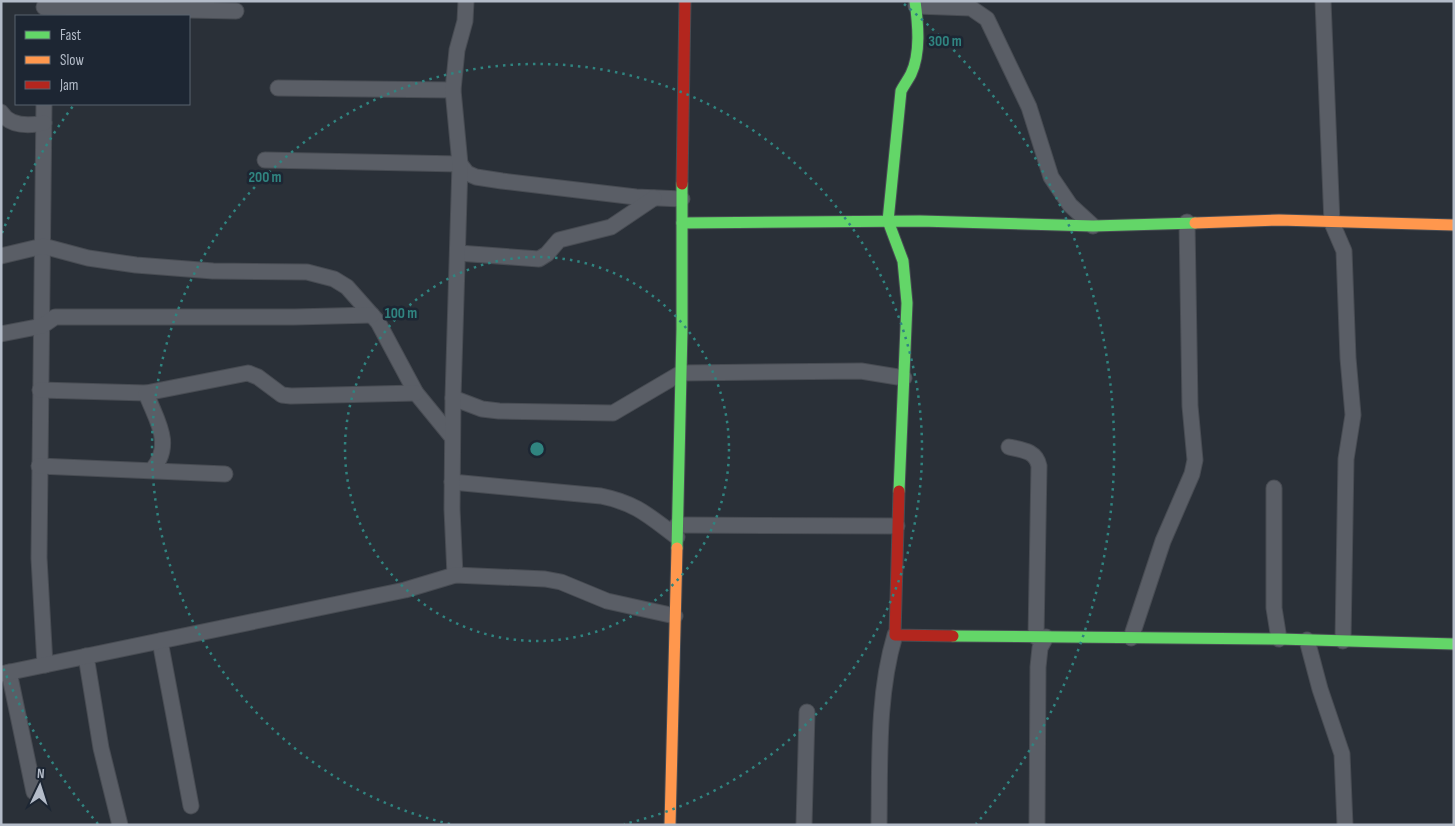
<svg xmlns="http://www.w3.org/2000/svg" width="1455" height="826" font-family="'Sofia Sans Condensed',sans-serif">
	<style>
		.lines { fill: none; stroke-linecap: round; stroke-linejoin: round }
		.street-casing { stroke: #484c53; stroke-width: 17 }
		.fast-casing { stroke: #484c53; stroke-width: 13 }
		.slow-casing { stroke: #484c53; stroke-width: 13 }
		.jam-casing { stroke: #484c53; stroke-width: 13 }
		.street { stroke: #5a5e66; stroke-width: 15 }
		.fast { stroke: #63d668; stroke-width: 11 }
		.slow { stroke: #ff974d; stroke-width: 11 }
		.jam { stroke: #b3261e; stroke-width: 11 }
		.ring { fill: none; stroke: #308480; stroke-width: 2.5; stroke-dasharray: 2.5 5 }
		.centre { fill: #308480; stroke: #1d2633; stroke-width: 2.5 }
		.ring-label { font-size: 15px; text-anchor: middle; font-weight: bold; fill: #308480; stroke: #1d2633; stroke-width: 5; stroke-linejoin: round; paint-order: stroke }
	</style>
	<rect width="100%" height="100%" fill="#2a3038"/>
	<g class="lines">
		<g class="street-casing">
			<g id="street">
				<path d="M1323,1L1332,223L1344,251L1348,358L1353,415L1346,459L1343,641"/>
				<path d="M916,6L971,8L987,19L1029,107L1051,177L1070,205L1093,226"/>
				<path d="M44,7L236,11"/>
				<path d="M278,88L453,90"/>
				<path d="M44,104L39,558L45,665"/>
				<path d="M1,112C10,127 29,126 44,123"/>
				<path d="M265,160L460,164L467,173L476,177L502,181L636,197L682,199"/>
				<path d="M458,253L539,259L547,254L559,240L611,227L654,198"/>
				<path d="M1,256L43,246L88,258L136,265L213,271L307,272L334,279L347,287L378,322L416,393L452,437"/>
				<path d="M1,334L42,326L55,317H294L372,315"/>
				<path d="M40,390L146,393L248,373L258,377L282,395L291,396L416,393"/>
				<path d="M146,393C157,422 174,444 152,470"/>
				<path d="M453,398L482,409L499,411L613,413L681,373L861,371L904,378"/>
				<path d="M1009,447C1023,450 1036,451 1039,466L1036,637"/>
				<path d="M39,466L225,474"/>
				<path d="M452,482L601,496C636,503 649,516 677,537"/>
				<path d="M1274,488V608L1279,639"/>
				<path d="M677,525L897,526"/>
				<path d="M455,575L452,509L453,398L460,164L453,90L457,50L465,21L466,1"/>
				<path d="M1131,638L1163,541L1192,474L1195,460L1190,406L1187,222"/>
				<path d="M1307,640L1320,689L1342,754L1345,825"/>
				<path d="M160,641L191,806"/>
				<path d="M86,656L101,748L120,825"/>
				<path d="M9,672L34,792"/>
				<path d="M1,674L405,590L455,575L545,579L561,582L607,601L675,616"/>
				<path d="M804,825L807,712"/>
				<path d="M879,825C880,762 877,695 895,635"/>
				<path d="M1037,825L1038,667L1040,648L1046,637"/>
			</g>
		</g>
		<g class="fast-casing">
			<g id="fast">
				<path d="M682,223L920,221L1093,226L1195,223"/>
				<path d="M899,491L907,303L903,261L888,221L901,91C904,85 908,80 911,74C921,53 918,24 915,1"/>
				<path d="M677,548L682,329V184"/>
				<path d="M953,636L1279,639L1454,644"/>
			</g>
		</g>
		<g class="slow-casing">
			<g id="slow">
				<path d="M1195,223L1279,220L1454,225"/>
				<path d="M670,825L677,548"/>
			</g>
		</g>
		<g class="jam-casing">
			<g id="jam">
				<path d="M682,184L685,1"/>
				<path d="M899,491L895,635L953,636"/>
			</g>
		</g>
		<use href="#street" class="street"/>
		<use href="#fast" class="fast"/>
		<use href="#slow" class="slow"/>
		<use href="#jam" class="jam"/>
	</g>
	<g class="ring">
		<circle cx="537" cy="449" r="192"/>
		<path d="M450 824A385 385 0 1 1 624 824"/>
		<path d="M98 824A577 577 0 0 1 2 665M2 233A577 577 0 0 1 73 106M904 4A577 577 0 0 1 976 824"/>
	</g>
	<circle cx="537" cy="449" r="8" class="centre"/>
	<g class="ring-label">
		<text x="945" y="46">300 m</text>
		<text x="265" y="182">200 m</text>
		<text x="401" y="318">100 m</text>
	</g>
	<rect width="1455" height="826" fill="none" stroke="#b4bcc9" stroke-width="5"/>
	<rect x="15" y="15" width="175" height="90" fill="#1d2633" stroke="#59626f"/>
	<rect x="25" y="31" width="25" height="8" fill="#63d668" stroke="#59626f"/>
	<text x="60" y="40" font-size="15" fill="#b4bcc9">Fast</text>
	<rect x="25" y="56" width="25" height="8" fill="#ff974d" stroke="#59626f"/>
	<text x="60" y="65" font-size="15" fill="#b4bcc9">Slow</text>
	<rect x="25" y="81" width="25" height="8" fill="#b3261e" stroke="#59626f"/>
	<text x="60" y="90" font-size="15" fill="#b4bcc9">Jam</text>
	<g transform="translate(40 786) rotate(4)" stroke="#1d2633" stroke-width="4" paint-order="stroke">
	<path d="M0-4L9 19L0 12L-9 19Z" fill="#b4bcc9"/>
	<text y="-8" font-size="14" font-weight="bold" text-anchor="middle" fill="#b4bcc9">N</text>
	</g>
</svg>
